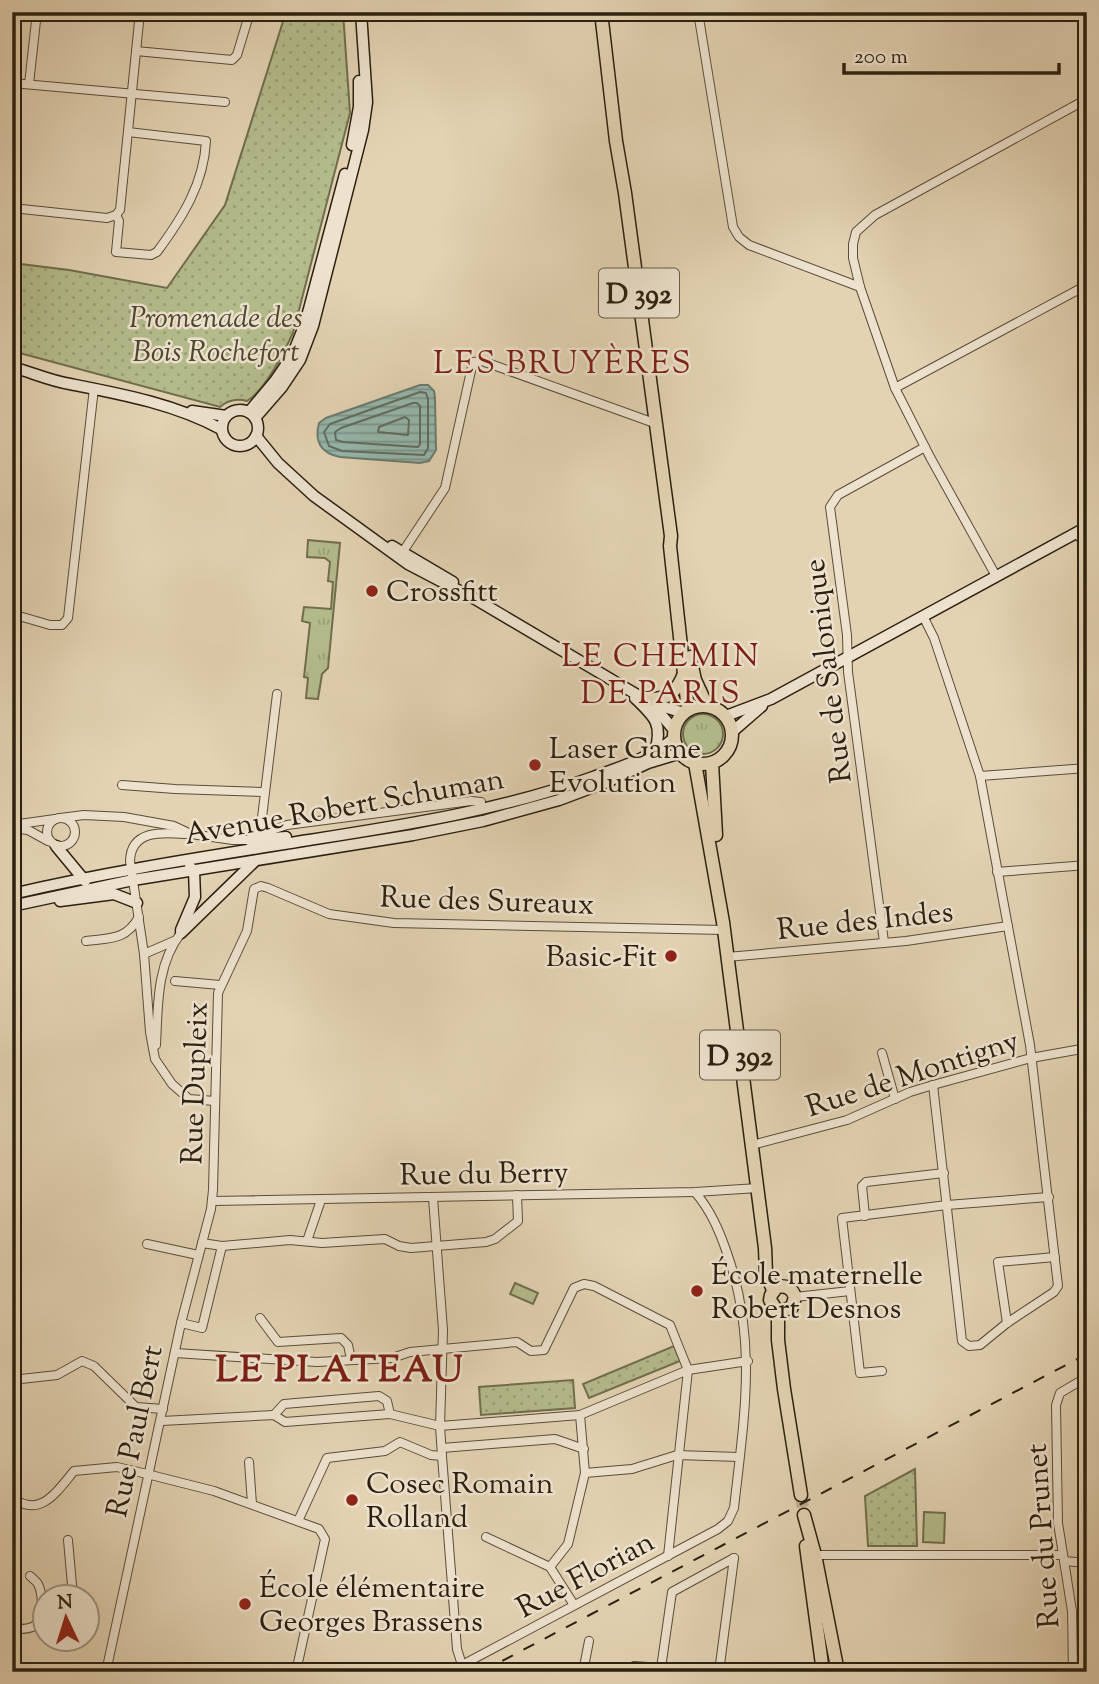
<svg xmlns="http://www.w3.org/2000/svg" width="1099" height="1684" font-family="'Sorts Mill Goudy',serif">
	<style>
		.grass { fill: url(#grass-tufts); stroke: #706e4e; stroke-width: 2 }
		.park { fill: url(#park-dots); stroke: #706e4e; stroke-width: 2 }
		.pitch { fill: #b4bc8c; stroke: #706e4e; stroke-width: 2 }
		.water { fill: url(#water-rules); stroke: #6b7b6f; stroke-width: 2 }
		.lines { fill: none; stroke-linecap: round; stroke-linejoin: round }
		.shore { stroke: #606c60; stroke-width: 2 }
		.primary-tunnel { stroke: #beaf93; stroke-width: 12; stroke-dasharray: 12 6; stroke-linecap: butt }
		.street-casing { stroke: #5a4d3a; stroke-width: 10 }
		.secondary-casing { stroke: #2c2011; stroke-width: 13 }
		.primary-casing { stroke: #2c2011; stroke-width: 15 }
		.street { stroke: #ede2ce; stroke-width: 8 }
		.secondary { stroke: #ede2ce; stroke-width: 10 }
		.primary { stroke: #e3d3b3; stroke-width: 12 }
		.rail { stroke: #2c2011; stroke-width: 2; stroke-dasharray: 12 12; stroke-linecap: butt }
		.poi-dot { fill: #8f2418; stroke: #ede2ce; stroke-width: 2.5 }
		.labels { text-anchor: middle; stroke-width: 5; stroke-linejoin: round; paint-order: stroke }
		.shield { fill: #ede2ce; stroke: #665a4a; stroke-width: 2 }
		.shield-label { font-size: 28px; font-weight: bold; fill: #2c2011 }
		.park-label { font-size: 30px; font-style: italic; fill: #4e4730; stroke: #ede2ce }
		.poi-label { font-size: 30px; fill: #2c2011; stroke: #ede2ce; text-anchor: start }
		.street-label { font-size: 30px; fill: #2c2011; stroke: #ede2ce }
		.neighbourhood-label { font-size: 32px; letter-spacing: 2px; fill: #7a1f14; stroke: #ede2ce }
		.district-label { font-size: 37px; font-weight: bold; letter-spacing: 2px; fill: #7a1f14; stroke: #ede2ce }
	</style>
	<defs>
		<pattern id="grass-tufts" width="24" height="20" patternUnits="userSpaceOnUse" patternTransform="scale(1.75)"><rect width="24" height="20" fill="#b4bc8c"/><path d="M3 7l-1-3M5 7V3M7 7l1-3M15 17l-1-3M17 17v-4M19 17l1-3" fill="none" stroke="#9ba178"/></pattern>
		<pattern id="park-dots" width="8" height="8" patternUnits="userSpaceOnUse" patternTransform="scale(1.75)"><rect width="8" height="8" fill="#b4bc8c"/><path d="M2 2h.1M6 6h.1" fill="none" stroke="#9ba178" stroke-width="1.8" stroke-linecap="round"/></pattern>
		<pattern id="water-rules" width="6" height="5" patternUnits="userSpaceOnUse" patternTransform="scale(1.75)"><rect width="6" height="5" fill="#95b8ae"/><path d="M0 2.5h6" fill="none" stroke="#7a958c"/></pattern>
	</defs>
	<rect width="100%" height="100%" fill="#e3d3b3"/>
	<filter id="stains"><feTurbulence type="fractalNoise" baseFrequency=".00286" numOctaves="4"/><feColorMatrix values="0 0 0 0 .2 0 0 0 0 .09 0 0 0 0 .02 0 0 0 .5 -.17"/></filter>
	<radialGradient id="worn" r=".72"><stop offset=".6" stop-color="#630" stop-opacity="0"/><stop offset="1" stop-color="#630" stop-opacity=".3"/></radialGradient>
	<g class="grass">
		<path d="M308,540L340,543L328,668L322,674L318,699L306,698L308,678L304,677L310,623L302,621L304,607L331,609L333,582L328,581L330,562L325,558L307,557Z"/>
		<circle cx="703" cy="734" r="20"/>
	</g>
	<g class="park">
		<path d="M286,12H343L350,113L293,333C283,354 266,389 247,401C236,398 228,400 220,407L12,351V263L69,270L167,288L225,205Z"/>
		<path d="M674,1346L680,1361L589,1398L583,1384Z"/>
		<path d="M573,1380L575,1408L481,1415L479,1387Z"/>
		<path d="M915,1469L917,1546H868L865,1496Z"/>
	</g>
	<g class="pitch">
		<path d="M515,1283L538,1293L533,1304L510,1294Z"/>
		<path d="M924,1512L945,1513L944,1543L923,1542Z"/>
	</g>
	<path class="water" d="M420,385H428L434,391L435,398L436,450L429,461L420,463L340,457C321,453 314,442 319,423L326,418Z"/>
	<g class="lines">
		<g class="shore">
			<path d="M420,392L426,393L428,399V448L424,455L342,451L329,446L324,432L330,424Z"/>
			<path d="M413,403H417L420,406V444L418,447L343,442L336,440L335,432L341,428Z"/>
			<path d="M405,417L409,420L408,435L378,432L379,427Z"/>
		</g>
		<path class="primary-tunnel" d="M801,1495L804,1515"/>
		<g class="street-casing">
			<g id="street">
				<path d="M698,12L733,227L739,237L749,245L860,287"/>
				<path d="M136,51L232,60L237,55L250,12"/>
				<path d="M12,83L225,102"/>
				<path d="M29,84L37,12"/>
				<path d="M12,208L107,218L116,215L120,210L140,12"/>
				<path d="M116,215L119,221L116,252L151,255L157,252C182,218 204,184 206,141L128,132"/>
				<path d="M895,388L1087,285"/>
				<path d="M1077,532L1087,551"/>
				<path d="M400,556L445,488L473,362L482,361L657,424"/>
				<path d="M996,576L930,457L895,388L860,287L853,258V244L856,232L875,215L1087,99"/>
				<path d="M12,614L50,625H62L68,618L94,388"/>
				<path d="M923,616L934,638L980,776L1030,1045L1058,1286L1054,1292L1007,1323L980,1345L969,1346L962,1341L933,1085"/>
				<path d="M980,776L1087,768"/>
				<path d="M122,785L175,789L265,792"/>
				<circle cx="61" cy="832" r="14"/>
				<path d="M60,818L84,815L124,817L174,826L191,834L233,840H249L260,834L287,825L471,801L481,802"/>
				<path d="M12,825L55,819"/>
				<path d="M12,828L28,830L48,841"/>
				<path d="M185,834C162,832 131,830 130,861L144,954L150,1032L155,1059L172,1084L189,1099L215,1101"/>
				<path d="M260,834L277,694"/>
				<path d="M997,872L1087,865"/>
				<path d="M86,941C111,938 126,940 139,917"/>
				<path d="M884,942L848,672L847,635L830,507L838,495L925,447"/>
				<path d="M144,954L174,941"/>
				<path d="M727,957L906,941L1008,926"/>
				<path d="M175,981L220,985"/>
				<path d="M156,1045C158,1007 156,965 181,933"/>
				<path d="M882,1053L895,1099"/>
				<path d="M752,1145L847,1120L910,1092L933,1085L1031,1058L1087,1048"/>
				<path d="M433,1198L443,1330L440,1426L442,1456L457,1649L462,1665"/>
				<path d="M212,1201L695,1192L758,1188"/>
				<path d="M865,1216L862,1186L866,1182L944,1173"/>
				<path d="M307,1241L321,1200"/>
				<path d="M202,1243L222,1246"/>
				<path d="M147,1244L198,1255"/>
				<path d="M795,1297L850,1291"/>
				<path d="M260,1318L278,1342L341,1338L348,1345L351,1359"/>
				<path d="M181,1323L202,1328L222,1246L290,1240L322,1243L385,1239L399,1246L411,1248L486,1242L495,1239L518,1221L517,1195"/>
				<path d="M1007,1323L998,1262L1055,1257"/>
				<path d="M175,1353L317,1362L392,1358L410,1352L517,1342L531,1351L544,1350L574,1288L584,1284L594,1286L670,1325L688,1370L748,1361"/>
				<path d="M882,1371L860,1373L842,1218L947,1205L1049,1197"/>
				<path d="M12,1380L57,1375L82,1361L94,1366L136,1407L163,1409"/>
				<path d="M274,1415L284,1404L379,1396L387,1401L390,1414"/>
				<path d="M162,1421L274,1415L285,1422L390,1414L440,1426L580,1415"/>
				<path d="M442,1448L555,1439L584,1449"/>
				<path d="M249,1462L252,1504"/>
				<path d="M585,1473L632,1469L677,1455L739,1457"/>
				<path d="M12,1497C40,1520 58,1490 74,1471L117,1467L147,1474L214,1491L319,1529L325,1539L296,1672"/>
				<path d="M298,1521L327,1458L385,1451L400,1442L431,1455L442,1456"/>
				<path d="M486,1537L550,1567L574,1605"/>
				<path d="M68,1540L73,1596"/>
				<path d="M815,1555H1063"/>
				<path d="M1064,1561L1087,1563"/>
				<path d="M550,1567L568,1544L585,1473L580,1415L688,1370L668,1556"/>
				<path d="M12,1629C19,1629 28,1630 34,1626C44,1619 43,1594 38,1584C37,1582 31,1577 30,1576"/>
				<path d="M634,1666L661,1668L672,1592L734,1558"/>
				<path d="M106,1672L181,1323L211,1209L213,1190L218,993L247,931L254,889L261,886L268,888L329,914L394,923L724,930"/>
				<path d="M449,1672L718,1529L728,1521L734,1508C744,1418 758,1341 727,1253C719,1230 711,1211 695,1192"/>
				<path d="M583,1672L589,1641"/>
				<path d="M719,1672L734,1558"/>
				<path d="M1073,1672L1072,1611L1058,1523L1056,1405L1060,1393L1087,1377"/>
			</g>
		</g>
		<g class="secondary-casing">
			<g id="secondary">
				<path d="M352,145L359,107V81"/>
				<path d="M12,367C31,372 50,381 70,384C121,394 175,404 221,429"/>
				<circle cx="240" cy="428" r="18"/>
				<path d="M192,411L226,416"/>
				<path d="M249,412L275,381L292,356L305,324L345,174"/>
				<path d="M255,418L282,387L300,360L313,326L363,130L367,102L361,12"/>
				<path d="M256,436L278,463L314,496L408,564L475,599L651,703L684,713"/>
				<path d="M392,546L453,582"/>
				<path d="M635,698C655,717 663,724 655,752"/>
				<path d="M653,705L674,730"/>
				<path d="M726,716L771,699L1087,527"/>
				<path d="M732,732L762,706"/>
				<path d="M249,840L286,837"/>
				<path d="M56,846L85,881"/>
				<path d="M12,894C110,871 210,856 309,840C405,825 502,810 593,777C618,768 655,756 674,738"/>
				<path d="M60,901L114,894L137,903"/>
				<path d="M12,906L133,880L413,835L483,821L559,800L607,782L648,763L681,753"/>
				<path d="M181,930L195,897L194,871L190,867"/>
				<path d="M181,933L254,862"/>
			</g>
		</g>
		<g class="primary-casing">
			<g id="primary">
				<path d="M601,12L616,141L625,193L671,536L670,546L688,710"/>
				<path d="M690,657L695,680L707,706"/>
				<path d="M646,700C667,699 676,694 684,674"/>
				<circle cx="703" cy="735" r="29"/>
				<path d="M695,763L723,922L765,1248L766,1273L773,1290"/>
				<path d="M712,763L716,835"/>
				<path d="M776,1309L782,1311L792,1307L795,1297C792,1288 786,1285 777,1287L771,1295L770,1300L776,1309L778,1319V1340L784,1389L801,1495"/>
				<path d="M804,1515L815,1555L838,1672"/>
				<path d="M806,1546L823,1672"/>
			</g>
		</g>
		<use href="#street" class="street"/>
		<use href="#secondary" class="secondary"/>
		<use href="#primary" class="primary"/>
		<path class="rail" d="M481,1672L1087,1354"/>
	</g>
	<g class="poi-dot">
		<circle cx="372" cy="591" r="7"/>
		<circle cx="535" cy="765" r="7"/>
		<circle cx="671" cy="956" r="7"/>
		<circle cx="697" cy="1291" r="7"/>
		<circle cx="352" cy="1500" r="7"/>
		<circle cx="245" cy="1604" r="7"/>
	</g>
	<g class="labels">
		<g class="shield">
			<rect x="599" y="268.5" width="80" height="49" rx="5"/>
			<rect x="700" y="1030.5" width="80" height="49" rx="5"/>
		</g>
		<g class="shield-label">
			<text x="639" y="303">D 392</text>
			<text x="740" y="1065">D 392</text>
		</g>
		<g class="park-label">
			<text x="216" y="327">Promenade des<tspan x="216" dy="34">Bois Rochefort</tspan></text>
		</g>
		<g class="poi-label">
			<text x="386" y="601">Crossfitt</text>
			<text x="549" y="758">Laser Game<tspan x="549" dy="34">Evolution</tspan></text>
			<text x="657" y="966" text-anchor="end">Basic-Fit</text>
			<text x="711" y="1284">École maternelle<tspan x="711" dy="34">Robert Desnos</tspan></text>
			<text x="366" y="1493">Cosec Romain<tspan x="366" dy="34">Rolland</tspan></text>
			<text x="259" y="1597">École élémentaire<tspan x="259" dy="34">Georges Brassens</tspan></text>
		</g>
		<g class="street-label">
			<text transform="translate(827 671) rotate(-97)" y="10">Rue de Salonique</text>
			<text transform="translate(344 806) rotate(-10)" y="10">Avenue Robert Schuman</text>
			<text transform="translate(487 900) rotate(2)" y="10">Rue des Sureaux</text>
			<text transform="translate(865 920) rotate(-6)" y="10">Rue des Indes</text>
			<text transform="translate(912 1073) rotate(-18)" y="10">Rue de Montigny</text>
			<text transform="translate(194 1083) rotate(-88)" y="10">Rue Dupleix</text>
			<text transform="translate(484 1173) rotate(-1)" y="10">Rue du Berry</text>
			<text transform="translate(134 1431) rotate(-78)" y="10">Rue Paul Bert</text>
			<text transform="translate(1042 1536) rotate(-94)" y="10">Rue du Prunet</text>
			<text transform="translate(585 1574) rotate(-28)" y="10">Rue Florian</text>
		</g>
		<g class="neighbourhood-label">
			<text x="563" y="373">LES BRUYÈRES</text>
			<text x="661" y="666">LE CHEMIN<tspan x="661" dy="37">DE PARIS</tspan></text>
		</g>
		<g class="district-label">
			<text x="340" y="1381">LE PLATEAU</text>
		</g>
	</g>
	<rect width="1099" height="1684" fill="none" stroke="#e3d3b3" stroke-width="42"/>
	<rect x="14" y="14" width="1071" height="1656" fill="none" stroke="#2c2011" stroke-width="3.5"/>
	<rect x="21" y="21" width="1057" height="1642" fill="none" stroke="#2c2011" stroke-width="2"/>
	<g transform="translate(66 1618) rotate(356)"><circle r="33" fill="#ede2ce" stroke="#a09482" stroke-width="2"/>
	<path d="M0-5L12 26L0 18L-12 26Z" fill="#8f2418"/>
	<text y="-10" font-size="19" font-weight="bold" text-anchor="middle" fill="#2c2011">N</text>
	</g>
	<path d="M844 63v10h215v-10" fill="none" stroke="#2c2011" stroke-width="3.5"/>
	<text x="854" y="63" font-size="21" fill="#2c2011" stroke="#ede2ce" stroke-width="5" paint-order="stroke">200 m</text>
	<rect width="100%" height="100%" filter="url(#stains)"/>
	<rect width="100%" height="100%" fill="url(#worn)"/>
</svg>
